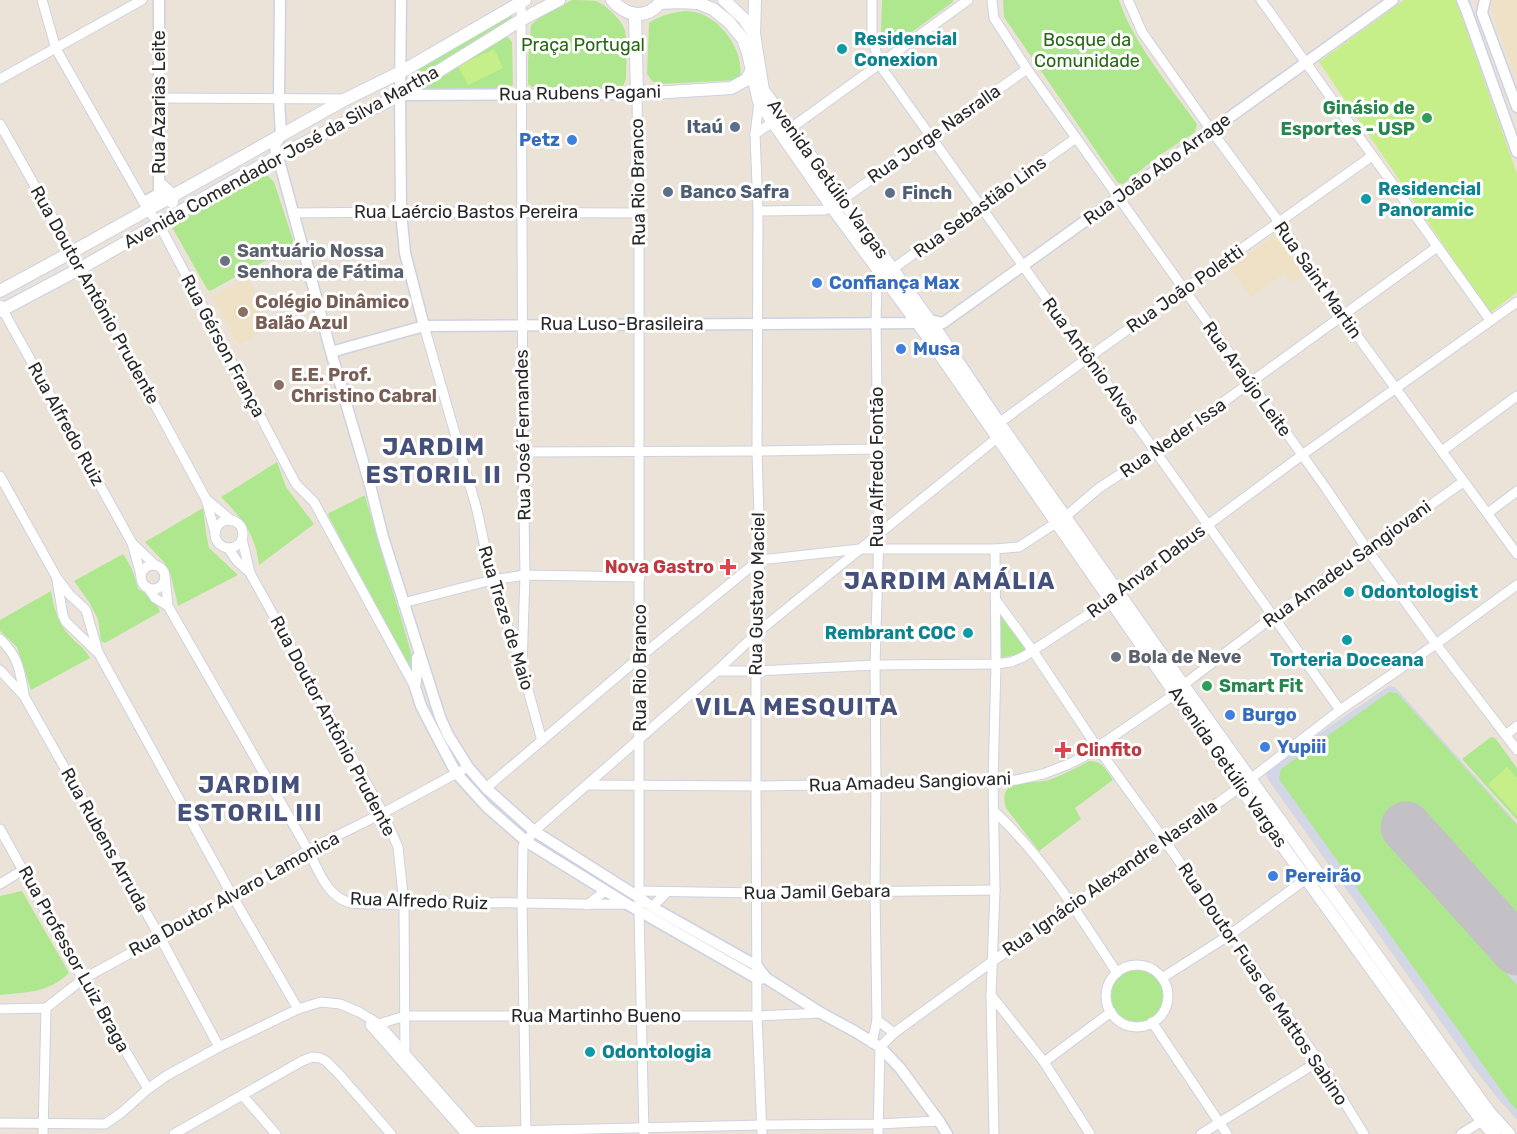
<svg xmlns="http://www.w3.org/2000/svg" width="1517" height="1134" font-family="Rubik,sans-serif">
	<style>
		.education { fill: #efe1c5 }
		.airport { fill: #d3d6e4 }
		.green { fill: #afe78f }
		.pitch { fill: #c6ef8a }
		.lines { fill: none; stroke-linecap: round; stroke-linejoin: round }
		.runway { stroke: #c3c1c6; stroke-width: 51 }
		.minor-casing { stroke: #cdd1e2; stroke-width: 11 }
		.tertiary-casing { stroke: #cdd1e2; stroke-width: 13 }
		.secondary-casing { stroke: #cdd1e2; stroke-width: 14 }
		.minor { stroke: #fff; stroke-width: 9 }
		.tertiary { stroke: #fff; stroke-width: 10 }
		.secondary { stroke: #fff; stroke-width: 12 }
		.culture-dot { fill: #0f9aa8; stroke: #fff; stroke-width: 2 }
		.leisure-dot { fill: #2e9e5b; stroke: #fff; stroke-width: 2 }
		.service-dot { fill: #5c6f8a; stroke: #fff; stroke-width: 2 }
		.shop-dot { fill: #3f7fe0; stroke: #fff; stroke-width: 2 }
		.worship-dot { fill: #6b7280; stroke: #fff; stroke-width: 2 }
		.education-dot { fill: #8d6e63; stroke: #fff; stroke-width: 2 }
		.health-dot { fill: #e0444e; stroke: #fff; stroke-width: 2 }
		.labels { text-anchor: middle; stroke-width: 6; stroke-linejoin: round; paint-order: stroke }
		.culture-label { font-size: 18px; font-weight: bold; fill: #0d838f; stroke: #fff; text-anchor: start }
		.park-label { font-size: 18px; fill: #276814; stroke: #fff }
		.street-label { font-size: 18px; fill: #282828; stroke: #fff }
		.leisure-label { font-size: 18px; font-weight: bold; fill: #27864d; stroke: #fff; text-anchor: end }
		.service-label { font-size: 18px; font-weight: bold; fill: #4e5e75; stroke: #fff; text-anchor: start }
		.shop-label { font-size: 18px; font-weight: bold; fill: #366cbe; stroke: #fff; text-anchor: start }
		.worship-label { font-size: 18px; font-weight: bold; fill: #5b616d; stroke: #fff; text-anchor: start }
		.education-label { font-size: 18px; font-weight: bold; fill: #785e54; stroke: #fff; text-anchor: start }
		.health-label { font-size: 18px; font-weight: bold; fill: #be3a42; stroke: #fff; text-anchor: end }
		.district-label { font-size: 24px; font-weight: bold; letter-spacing: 1.5px; fill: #45507b; stroke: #fff }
	</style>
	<rect width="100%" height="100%" fill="#ece3d8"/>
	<g class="education">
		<path d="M1493,0H1517V81L1491,10Z"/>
		<path d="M1277,234L1305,274L1293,283L1285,273L1251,297L1229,267Z"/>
		<path d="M247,278L273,326L238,345L212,297Z"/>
	</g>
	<path class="airport" d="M1389,686L1395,687L1517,823V1120L1499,1100L1473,1067L1267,778L1266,773L1269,768Z"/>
	<g class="green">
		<path d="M572,0C579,0 589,0 596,1C605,4 623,21 625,31C628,43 626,66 626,79L623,86L616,88L532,87L528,84V61L531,25L539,18Z"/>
		<path d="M882,0H953V2L890,48L884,46L881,34Z"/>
		<path d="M1003,0H1119C1132,41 1172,89 1197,124L1195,132L1160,155L1123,184L1118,183L1004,17Z"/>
		<path d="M687,11C695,12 702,13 709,18C728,29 744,56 740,78L738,80L660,84L652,81L647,74L649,23C661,15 672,12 687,11Z"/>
		<path d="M508,15H511L513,19L414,79L412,73Z"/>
		<path d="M504,37H508L512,42L513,85L508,88L426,89L422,86Z"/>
		<path d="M264,175L268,176L274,182L293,240L294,245L210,291L207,289L172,227L174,223Z"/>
		<path d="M277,462L286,487L314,524L259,565C258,559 257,552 255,546C249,526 235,511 221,497Z"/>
		<path d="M363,496H365L413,659L415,666L411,668L406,662L328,515L329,513Z"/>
		<path d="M203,508L206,533L209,548L238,575L178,606L171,576L164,562L145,542Z"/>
		<path d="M123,554C131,565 135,576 138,589C147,593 157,602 160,612L105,643L101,641L98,619L89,602L74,581Z"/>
		<path d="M51,591C54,608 58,624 70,636C78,645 84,647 90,658L31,690L17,647L0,631V620Z"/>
		<path d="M999,609L1028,649L1015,655L999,658Z"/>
		<path d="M1389,692L1397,693L1517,825V917L1419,808L1413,806L1385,830L1383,836L1517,985V1110L1511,1104L1279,779L1281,769Z"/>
		<path d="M1491,737L1495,738L1517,768V820L1462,759Z"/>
		<path d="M1089,761C1102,760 1106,770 1113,780L1075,808L1081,819L1039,851L1006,808C996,776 1032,785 1049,780C1063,775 1076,768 1089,761Z"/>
		<path d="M22,891L69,973C48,993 28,992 0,995V896Z"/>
		<circle cx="1137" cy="996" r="26"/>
	</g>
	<g class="pitch">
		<path d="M1404,0H1456L1517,174V292L1490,313L1319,62Z"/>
		<path d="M494,49L503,68L468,85L458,66Z"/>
		<path d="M1507,767L1517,778V816L1488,784Z"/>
	</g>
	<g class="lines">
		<path class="runway" d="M1406,827L1517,950"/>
		<g class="minor-casing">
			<g id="minor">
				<path d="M42,0L56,49L148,210L159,224L296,484L314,502L415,687"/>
				<path d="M521,0L523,452L525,575L522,668"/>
				<path d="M872,0V35L879,64L1340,710"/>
				<path d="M992,0L994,18L1027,69L1325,487L1367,549L1436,644L1517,750"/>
				<path d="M1128,0L1142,32L1211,130L1279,222L1342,315L1517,554"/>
				<path d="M1261,0L1490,320"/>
				<path d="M0,79L142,0"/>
				<path d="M637,94L639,244V911L644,1134"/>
				<path d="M159,98L346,99"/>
				<path d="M759,102L755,134L758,211L757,451L760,549L756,671V786L757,1016L762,1134"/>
				<path d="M0,124L72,252L206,499L215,532"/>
				<path d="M791,128L968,0"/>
				<path d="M755,134L773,122"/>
				<path d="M758,211L824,210L832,207L1027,69"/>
				<path d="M293,213L401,212L639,213"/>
				<path d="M0,305L132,543"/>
				<path d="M424,326L477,510L492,580L522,668L542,741"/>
				<path d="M999,423L1089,357L1372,156"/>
				<path d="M1442,451L1517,396"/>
				<path d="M523,452L757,451L878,449"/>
				<path d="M0,476L57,578L69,594L86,610L98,652L233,897L298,1009"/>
				<path d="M206,499L232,521"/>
				<path d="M1488,513L1517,491"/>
				<circle cx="229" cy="534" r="14"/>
				<path d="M242,539L250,573L383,813L398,847L404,904L405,1055L404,1063"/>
				<path d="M228,548L237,561L248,571"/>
				<circle cx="153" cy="577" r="12"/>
				<path d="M141,575L132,543L155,565"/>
				<path d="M165,577L168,606L308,850C317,867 324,889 341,899C353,906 369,903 382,904C428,905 474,902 521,903C556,903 591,905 627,904"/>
				<path d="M57,580L63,616L66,622L96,651"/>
				<path d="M148,588L155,598L168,606"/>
				<path d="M995,599L1033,651L1097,747L1165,841L1319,1061L1364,1134"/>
				<path d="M403,603L492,580L525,575L640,577"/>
				<path d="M0,639C18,656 20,670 24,694"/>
				<path d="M0,670L24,696L160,937L219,1047"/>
				<path d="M717,671H756L875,665L996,664L1011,662L1023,657L1110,600L1118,592L1158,562L1302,455L1517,302"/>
				<path d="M1506,735L1517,726"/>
				<path d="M588,785L756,786L993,782L1016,780L1043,774L1069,764L1083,757L1175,694L1183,685L1274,616L1463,482"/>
				<path d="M486,788L640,657L759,560L860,549H995L1019,547L1065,517L1099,488L1156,451L1437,247"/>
				<path d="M994,811C1044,858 1080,916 1117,973"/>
				<path d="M0,829L83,979L148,1089"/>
				<path d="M0,884L23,870"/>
				<path d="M639,891L757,893L995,890"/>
				<path d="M587,905L605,891"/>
				<path d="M652,907L667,892"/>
				<circle cx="1137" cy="996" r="31"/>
				<path d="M1162,978L1231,934L1310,876"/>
				<path d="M991,995L1044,1062L1090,1134"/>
				<path d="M0,1009L46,1008L83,979L233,897L308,850L383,813L468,767"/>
				<path d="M877,1020L894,1033"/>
				<path d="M1152,1022L1227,1134"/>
				<path d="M370,1025L466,1134"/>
				<path d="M373,1028L379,1024L405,1016H757L821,1013"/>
				<path d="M872,1043L877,1020L875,891L876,784L875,665L879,533L876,323L877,280L1076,138"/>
				<path d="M1044,1062L1111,1012"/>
				<path d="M243,1096L276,1134"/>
				<path d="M0,1123L105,1124L121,1113L148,1089L166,1076L219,1047L298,1009L321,1002L340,1004L359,1012L379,1024L476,1134"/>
				<path d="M464,1132L762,1125L878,1124L939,1121"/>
				<path d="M43,1134L46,1008"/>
				<path d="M174,1134L302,1061L312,1057L320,1058L326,1061L338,1073L391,1134"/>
				<path d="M526,1134L522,903L523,846L534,831L717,671L758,632L997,438"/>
				<path d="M878,1134L880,1047L894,1033L993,961L1165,841L1240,787L1340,710L1436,644L1517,585"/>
				<path d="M994,1134L991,995L995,890L993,782L996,664L995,549"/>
				<path d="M1201,1134L1319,1061"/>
				<path d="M1461,1134L1482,1121L1486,1117"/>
			</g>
		</g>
		<g class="tertiary-casing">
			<g id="tertiary">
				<path d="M159,0V203"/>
				<path d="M280,0L279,98L281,136L275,145L276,157L280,164L331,352L370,485L383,537L440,717L448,735L468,767L486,788L534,831L640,898L652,907L757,966L766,978L821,1013L856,1032L880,1047L900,1068L939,1121L947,1134"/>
				<path d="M401,0L400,95L401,212L405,253L424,326"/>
				<path d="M1462,0L1467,12L1517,152"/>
				<path d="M1485,0L1482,13L1517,107"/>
				<path d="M400,95L637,94"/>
				<path d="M144,202L160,193"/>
				<path d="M331,352L424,326L917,323L930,320L943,323L1393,0"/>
				<path d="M417,658V673L415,687L421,706L456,773L487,807L527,842L627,904L758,979L766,978"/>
			</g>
		</g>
		<g class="secondary-casing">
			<g id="secondary">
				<path d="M612,0C627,17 648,20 662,0"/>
				<path d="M724,0L744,19L754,34"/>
				<path d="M755,0L754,34L763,90L937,331L999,423L1183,685L1489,1112L1509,1134"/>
				<path d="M660,3L679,2L698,3L713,9L729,22L743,39L748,53L759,102L773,122L832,207L928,337L1240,787L1438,1061L1482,1121L1494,1134"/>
				<path d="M635,14L637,94L731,88L746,80L752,70"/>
				<path d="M160,184L173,196L172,202"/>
				<path d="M0,291L72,252L346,99L401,72L525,0"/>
				<path d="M0,311L81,268L276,157L400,95L521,20L559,0"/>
			</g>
		</g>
		<use href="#minor" class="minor"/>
		<use href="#tertiary" class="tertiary"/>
		<use href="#secondary" class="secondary"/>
	</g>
	<g class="culture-dot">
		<circle cx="842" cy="49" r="6"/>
		<circle cx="1366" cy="199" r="6"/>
		<circle cx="1349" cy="592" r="6"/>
		<circle cx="968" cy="633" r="6"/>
		<circle cx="1347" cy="640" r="6"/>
		<circle cx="590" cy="1052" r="6"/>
	</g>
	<g class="leisure-dot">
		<circle cx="1427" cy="118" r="6"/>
		<circle cx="1207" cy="686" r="6"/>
	</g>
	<g class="service-dot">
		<circle cx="735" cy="127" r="6"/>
		<circle cx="668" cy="192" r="6"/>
		<circle cx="890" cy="193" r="6"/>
	</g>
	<g class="shop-dot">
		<circle cx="572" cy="140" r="6"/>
		<circle cx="817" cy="283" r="6"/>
		<circle cx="901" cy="349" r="6"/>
		<circle cx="1230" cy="715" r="6"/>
		<circle cx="1265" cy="747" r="6"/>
		<circle cx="1273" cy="876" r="6"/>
	</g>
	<g class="worship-dot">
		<circle cx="225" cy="261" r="6"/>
		<circle cx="1116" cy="657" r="6"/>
	</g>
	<g class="education-dot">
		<circle cx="243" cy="312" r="6"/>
		<circle cx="279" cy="385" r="6"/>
	</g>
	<g class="health-dot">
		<path d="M725 558h6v6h6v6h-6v6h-6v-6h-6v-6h6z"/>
		<path d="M1060 741h6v6h6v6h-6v6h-6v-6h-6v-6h6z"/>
	</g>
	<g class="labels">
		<g class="culture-label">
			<text x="854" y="45">Residencial<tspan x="854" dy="21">Conexion</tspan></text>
			<text x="1378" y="195">Residencial<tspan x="1378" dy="21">Panoramic</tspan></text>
			<text x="1361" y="598">Odontologist</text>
			<text x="956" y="639" text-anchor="end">Rembrant COC</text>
			<text x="1347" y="666" text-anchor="middle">Torteria Doceana</text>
			<text x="602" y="1058">Odontologia</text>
		</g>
		<g class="park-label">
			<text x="1087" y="46">Bosque da<tspan x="1087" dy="21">Comunidade</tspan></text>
			<text x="583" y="51">Praça Portugal</text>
		</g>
		<g class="street-label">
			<text transform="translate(580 93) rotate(-1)" y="6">Rua Rubens Pagani</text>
			<text transform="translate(159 102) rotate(-90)" y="6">Rua Azarias Leite</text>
			<text transform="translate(934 134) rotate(-35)" y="6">Rua Jorge Nasralla</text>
			<text transform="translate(281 157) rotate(-29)" y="6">Avenida Comendador José da Silva Martha</text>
			<text transform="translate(1157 169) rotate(-36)" y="6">Rua João Abo Arrage</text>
			<text transform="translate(828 179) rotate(54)" y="6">Avenida Getúlio Vargas</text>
			<text transform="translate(638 182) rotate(-91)" y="6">Rua Rio Branco</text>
			<text transform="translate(980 207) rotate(-36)" y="6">Rua Sebastião Lins</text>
			<text x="466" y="218">Rua Laércio Bastos Pereira</text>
			<text transform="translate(1318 280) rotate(55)" y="6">Rua Saint Martin</text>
			<text transform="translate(1185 289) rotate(-35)" y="6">Rua João Poletti</text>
			<text transform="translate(95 295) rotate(61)" y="6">Rua Doutor Antônio Prudente</text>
			<text x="622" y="330">Rua Luso-Brasileira</text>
			<text transform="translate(223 346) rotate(62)" y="6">Rua Gérson França</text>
			<text transform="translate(1091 361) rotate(54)" y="6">Rua Antônio Alves</text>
			<text transform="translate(1247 379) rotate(54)" y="6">Rua Araújo Leite</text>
			<text transform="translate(66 424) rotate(61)" y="6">Rua Alfredo Ruiz</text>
			<text transform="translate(523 435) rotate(-91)" y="6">Rua José Fernandes</text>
			<text transform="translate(1173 438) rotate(-35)" y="6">Rua Neder Issa</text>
			<text transform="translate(877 467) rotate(-90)" y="6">Rua Alfredo Fontão</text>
			<text transform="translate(1347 564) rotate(-36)" y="6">Rua Amadeu Sangiovani</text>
			<text transform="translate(1146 571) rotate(-37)" y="6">Rua Anvar Dabus</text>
			<text transform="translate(757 594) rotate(-89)" y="6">Rua Gustavo Maciel</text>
			<text transform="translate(506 618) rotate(73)" y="6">Rua Treze de Maio</text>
			<text transform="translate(640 668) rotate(-90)" y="6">Rua Rio Branco</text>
			<text transform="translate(333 726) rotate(62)" y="6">Rua Doutor Antônio Prudente</text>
			<text transform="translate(1228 767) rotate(55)" y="6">Avenida Getúlio Vargas</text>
			<text transform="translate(910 782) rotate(-2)" y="6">Rua Amadeu Sangiovani</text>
			<text transform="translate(105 840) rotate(61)" y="6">Rua Rubens Arruda</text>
			<text transform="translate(1110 878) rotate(-35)" y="6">Rua Ignácio Alexandre Nasralla</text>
			<text transform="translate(817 892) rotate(-1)" y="6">Rua Jamil Gebara</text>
			<text transform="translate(234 894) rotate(-29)" y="6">Rua Doutor Alvaro Lamonica</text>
			<text transform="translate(419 901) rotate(2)" y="6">Rua Alfredo Ruiz</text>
			<text transform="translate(74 959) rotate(61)" y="6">Rua Professor Luiz Braga</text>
			<text transform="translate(1263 984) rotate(56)" y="6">Rua Doutor Fuas de Mattos Sabino</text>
			<text x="596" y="1022">Rua Martinho Bueno</text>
		</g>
		<g class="leisure-label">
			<text x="1415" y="114">Ginásio de<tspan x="1415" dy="21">Esportes - USP</tspan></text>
			<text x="1219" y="692" text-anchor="start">Smart Fit</text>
		</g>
		<g class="service-label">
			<text x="723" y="133" text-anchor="end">Itaú</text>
			<text x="680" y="198">Banco Safra</text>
			<text x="902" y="199">Finch</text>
		</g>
		<g class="shop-label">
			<text x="560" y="146" text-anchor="end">Petz</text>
			<text x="829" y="289">Confiança Max</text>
			<text x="913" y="355">Musa</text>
			<text x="1242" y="721">Burgo</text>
			<text x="1277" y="753">Yupiii</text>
			<text x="1285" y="882">Pereirão</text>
		</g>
		<g class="worship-label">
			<text x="237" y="257">Santuário Nossa<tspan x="237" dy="21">Senhora de Fátima</tspan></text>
			<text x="1128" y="663">Bola de Neve</text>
		</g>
		<g class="education-label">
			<text x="255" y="308">Colégio Dinâmico<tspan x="255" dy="21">Balão Azul</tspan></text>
			<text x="291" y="381">E.E. Prof.<tspan x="291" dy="21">Christino Cabral</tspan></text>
		</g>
		<g class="health-label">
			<text x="714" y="573">Nova Gastro</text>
			<text x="1076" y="756" text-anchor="start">Clinfito</text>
		</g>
		<g class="district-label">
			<text x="434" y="455">JARDIM<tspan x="434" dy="28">ESTORIL II</tspan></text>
			<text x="950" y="589">JARDIM AMÁLIA</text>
			<text x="797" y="715">VILA MESQUITA</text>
			<text x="250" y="793">JARDIM<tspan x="250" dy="28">ESTORIL III</tspan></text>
		</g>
	</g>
</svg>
